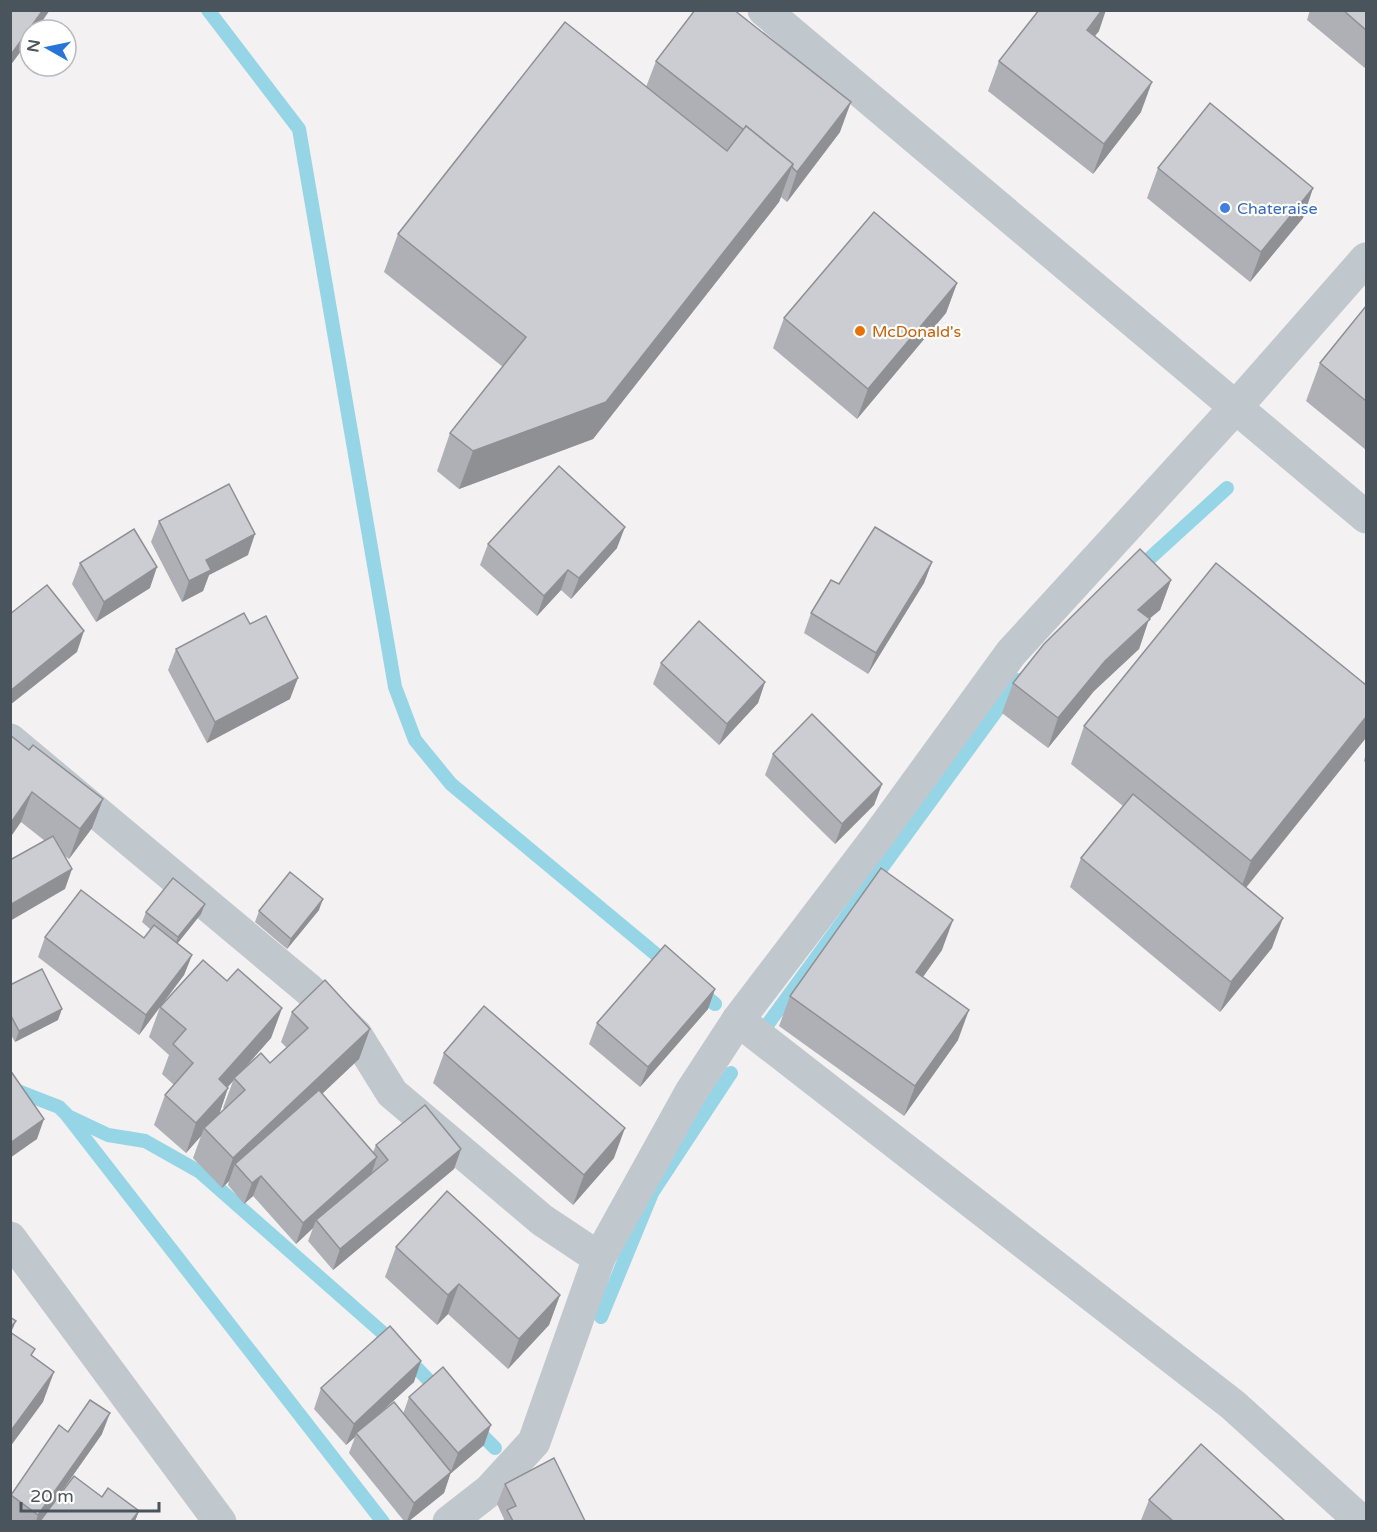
<svg xmlns="http://www.w3.org/2000/svg" width="1377" height="1532" font-family="'Varela Round',sans-serif">
	<style>
		.lines { fill: none; stroke-linecap: round; stroke-linejoin: round }
		.stream { stroke: #95d5e6; stroke-width: 14 }
		.minor { stroke: #c0c8ce; stroke-width: 33 }
		.tertiary { stroke: #c0c8ce; stroke-width: 33 }
		.wall { fill: #afb0b5; fill-rule: evenodd }
		.shaded-wall { fill: #8f9094 }
		.building { fill: #cccdd3; stroke: #8f9094; stroke-width: 1.5 }
		.shop-dot { fill: #3f7fe0; stroke: #fff; stroke-width: 2 }
		.food-dot { fill: #e8710a; stroke: #fff; stroke-width: 2 }
		.labels { text-anchor: middle; stroke-width: 4.5; stroke-linejoin: round; paint-order: stroke }
		.shop-label { font-size: 16px; fill: #366cbe; stroke: #fff; text-anchor: start }
		.food-label { font-size: 16px; fill: #c56008; stroke: #fff; text-anchor: start }
	</style>
	<rect width="100%" height="100%" fill="#f3f1f1"/>
	<g class="lines">
		<g class="stream">
			<path d="M208,10L299,129L395,687L415,740L451,784L670,966"/>
			<path d="M1138,569L1227,488"/>
			<path d="M698,990L715,1004"/>
			<path d="M762,1032L1019,680"/>
			<path d="M10,1088L59,1107L66,1114L383,1522"/>
			<path d="M70,1117L108,1135L145,1141L200,1172L384,1334L441,1393"/>
			<path d="M601,1317L652,1193L731,1073"/>
			<path d="M473,1426L495,1448"/>
		</g>
		<g class="minor">
			<path d="M10,740L308,989L356,1035L392,1093L542,1220L599,1258"/>
			<path d="M738,1020L1233,1405L1362,1522"/>
			<path d="M10,1238L220,1522"/>
			<path d="M449,1522L490,1490L534,1442L599,1258L691,1092L738,1020L878,836L1011,653L1235,408"/>
		</g>
		<g class="tertiary">
			<path d="M764,10L1366,517"/>
			<path d="M1235,408L1366,259"/>
		</g>
	</g>
	<g class="wall">
		<path d="M1310,10H1366V69L1307,20Z"/>
		<path d="M1099,31L1094,36L1141,112L1093,174L988,91L999,61Z"/>
		<path d="M656,61L840,132L787,202L781,197L779,202L593,439L459,489L437,471L450,433L503,367L384,272L398,234L646,87Z"/>
		<path d="M1158,168L1313,188L1303,218L1250,282L1147,198Z"/>
		<path d="M957,283L946,313L857,419L773,348L784,318Z"/>
		<path d="M1366,306V450L1306,401L1320,363Z"/>
		<path d="M159,521L248,555L209,575L203,591L182,602L151,542Z"/>
		<path d="M488,544L617,548L571,599L561,590L537,616L480,565Z"/>
		<path d="M932,562L924,583L868,674L804,633L811,613L839,584Z"/>
		<path d="M80,563L150,588L96,622L72,584Z"/>
		<path d="M1171,580L1160,610L1149,619L1139,649L1094,691L1048,748L1002,713L1013,683Z"/>
		<path d="M176,649L290,699L207,743L168,670Z"/>
		<path d="M661,663L765,682L758,703L719,745L653,684Z"/>
		<path d="M1366,685L1246,887L1272,948L1220,1012L1070,887L1081,858L1123,806L1071,764L1084,726Z"/>
		<path d="M29,750L103,799L92,828L69,859L65,856V889L45,841L21,822Z"/>
		<path d="M1366,753V763L1364,761Z"/>
		<path d="M773,754L882,784L874,805L835,844L765,775Z"/>
		<path d="M319,910L287,949L255,922L259,911Z"/>
		<path d="M146,912L201,914L177,943L192,955L184,975L139,1035L38,957L45,937L144,938L150,929L142,922Z"/>
		<path d="M942,950L923,977L958,1040L904,1116L779,1026L790,996Z"/>
		<path d="M227,981L282,1008L271,1038L241,1072L270,1063L287,1048L281,1042L292,1012L370,1029L359,1059L322,1094L373,1152L376,1145L461,1149L454,1169L333,1270L308,1241L313,1228L296,1244L253,1196L244,1204L228,1185L229,1181L222,1188L193,1158L201,1136L186,1153L154,1125L165,1095L174,1085L162,1074L169,1055L149,1037L160,1007ZM233,1081L223,1108L224,1109L219,1114L228,1087Z"/>
		<path d="M10,985L58,1020L15,1042L10,1033Z"/>
		<path d="M715,989L708,1009L640,1087L589,1044L597,1023Z"/>
		<path d="M444,1053L614,1158L573,1205L433,1083Z"/>
		<path d="M396,1247L560,1295L549,1325L508,1369L448,1314L437,1325L385,1277Z"/>
		<path d="M414,1382L380,1413L403,1414L409,1397L484,1445L450,1474L444,1493L409,1521H404L349,1453L355,1437L346,1445L314,1409L321,1388Z"/>
		<path d="M68,1432L102,1434L51,1506L102,1497L139,1511L135,1521H10V1495Z"/>
		<path d="M505,1484L585,1521H503L504,1519L497,1504Z"/>
		<path d="M1149,1500L1285,1521H1143L1141,1520Z"/>
	</g>
	<g class="shaded-wall">
		<path d="M43,10H50L36,30H30V39L10,66V56Z"/>
		<path d="M1102,10H1106L1099,31L1076,60L1087,30Z"/>
		<path d="M1152,82L1141,112L1093,174L1104,144Z"/>
		<path d="M851,102L840,132L787,202L797,172Z"/>
		<path d="M793,164L779,202L593,439L459,489L473,451Z"/>
		<path d="M1313,188L1303,218L1250,282L1261,252Z"/>
		<path d="M957,283L946,313L857,419L868,389Z"/>
		<path d="M625,527L617,548L571,599L579,578Z"/>
		<path d="M255,534L248,555L209,575L203,591L182,602L189,581L206,560Z"/>
		<path d="M932,562L924,583L868,674L876,653Z"/>
		<path d="M157,567L150,588L96,622L104,602Z"/>
		<path d="M568,570L561,590L537,616L544,596Z"/>
		<path d="M1171,580L1160,610L1149,619L1139,649L1094,691L1048,748L1058,718L1138,610Z"/>
		<path d="M84,631L77,652L10,705V691Z"/>
		<path d="M298,678L290,699L207,743L215,722Z"/>
		<path d="M765,682L758,703L719,745L727,724Z"/>
		<path d="M1366,717V738L1237,899L1251,861Z"/>
		<path d="M882,784L874,805L835,844L842,824Z"/>
		<path d="M32,792L21,822L10,838V824Z"/>
		<path d="M103,799L92,828L69,859L80,829Z"/>
		<path d="M72,869L65,889L10,921V905Z"/>
		<path d="M323,899L319,910L287,949L291,939Z"/>
		<path d="M205,904L201,914L174,948L178,937Z"/>
		<path d="M1283,918L1272,948L1220,1012L1231,982Z"/>
		<path d="M953,920L942,950L905,1002L916,972Z"/>
		<path d="M192,955L184,975L139,1035L146,1015Z"/>
		<path d="M715,989L708,1009L640,1087L648,1067Z"/>
		<path d="M282,1008L271,1038L235,1079L234,1078L233,1081L208,1109L219,1079Z"/>
		<path d="M62,1009L58,1020L15,1042L19,1031Z"/>
		<path d="M969,1010L958,1040L904,1116L915,1086Z"/>
		<path d="M370,1029L359,1059L241,1170L235,1164L229,1181L222,1188L233,1158Z"/>
		<path d="M228,1088L218,1118L204,1128L201,1136L186,1153L196,1123Z"/>
		<path d="M44,1119L37,1139L10,1158V1143Z"/>
		<path d="M625,1128L614,1158L573,1205L584,1175Z"/>
		<path d="M461,1149L454,1169L333,1270L340,1249Z"/>
		<path d="M377,1157L370,1178L316,1220L313,1228L296,1244L303,1223Z"/>
		<path d="M261,1176L253,1196L244,1204L252,1183Z"/>
		<path d="M459,1284L448,1314L437,1325L448,1295Z"/>
		<path d="M560,1295L549,1325L508,1369L519,1339Z"/>
		<path d="M16,1321L10,1335V1328Z"/>
		<path d="M421,1361L414,1382L357,1434L356,1433L355,1437L346,1445L354,1424Z"/>
		<path d="M54,1372L43,1402L10,1447V1432Z"/>
		<path d="M110,1413L102,1434L41,1521H36L38,1515Z"/>
		<path d="M491,1425L484,1445L450,1474L458,1453Z"/>
		<path d="M451,1472L444,1493L409,1521H407L414,1503Z"/>
		<path d="M139,1511L135,1521H131Z"/>
	</g>
	<g class="building">
		<path d="M10,10H43L10,56Z"/>
		<path d="M695,10H734L851,102L797,172L792,167L793,164L746,126L744,130L656,61Z"/>
		<path d="M1039,10H1102L1087,30L1152,82L1104,144L999,61Z"/>
		<path d="M1343,10H1366V30Z"/>
		<path d="M565,22L727,151L746,126L793,164L606,402L473,451L450,433L526,337L398,234Z"/>
		<path d="M1210,103L1313,188L1261,252L1158,168Z"/>
		<path d="M874,212L957,283L868,389L784,318Z"/>
		<path d="M1366,306V401L1320,363Z"/>
		<path d="M559,466L625,527L579,578L568,570L544,596L488,544Z"/>
		<path d="M229,484L255,534L206,560L211,570L189,581L159,521Z"/>
		<path d="M875,527L932,562L876,653L811,613L831,580L839,584Z"/>
		<path d="M134,529L157,567L104,602L80,563Z"/>
		<path d="M1140,549L1171,580L1138,610L1150,619L1105,661L1058,718L1013,683L1044,644Z"/>
		<path d="M1216,563L1366,685V717L1251,861L1084,726Z"/>
		<path d="M47,585L84,631L10,691V614Z"/>
		<path d="M244,613L250,624L266,616L298,678L215,722L176,649Z"/>
		<path d="M699,621L765,682L727,724L661,663Z"/>
		<path d="M812,714L882,784L842,824L773,754Z"/>
		<path d="M10,735L29,750L33,745L103,799L80,829L32,792L10,824Z"/>
		<path d="M1133,794L1283,918L1231,982L1081,858Z"/>
		<path d="M53,836L72,869L10,905V860Z"/>
		<path d="M881,868L953,920L916,972L969,1010L915,1086L790,996Z"/>
		<path d="M290,872L323,899L291,939L259,911Z"/>
		<path d="M173,878L205,904L178,937L146,912Z"/>
		<path d="M81,890L144,938L154,925L192,955L146,1015L45,937Z"/>
		<path d="M665,945L715,989L648,1067L597,1023Z"/>
		<path d="M203,960L227,981L238,969L282,1008L219,1079L228,1088L196,1123L165,1095L193,1063L173,1044L186,1029L160,1007Z"/>
		<path d="M42,969L62,1009L19,1031L10,1014V985Z"/>
		<path d="M325,980L370,1029L233,1158L204,1128L245,1090L234,1078L261,1053L270,1063L308,1028L292,1012Z"/>
		<path d="M484,1006L625,1128L584,1175L444,1053Z"/>
		<path d="M10,1070L44,1119L10,1143Z"/>
		<path d="M319,1090L377,1157L303,1223L261,1176L252,1183L235,1164Z"/>
		<path d="M425,1105L461,1149L340,1249L316,1220L388,1160L376,1145Z"/>
		<path d="M447,1191L560,1295L519,1339L459,1284L448,1295L396,1247Z"/>
		<path d="M10,1317L16,1321L10,1328Z"/>
		<path d="M390,1326L421,1361L354,1424L321,1388Z"/>
		<path d="M10,1332L35,1349L31,1355L54,1372L10,1432Z"/>
		<path d="M443,1367L491,1425L458,1453L409,1397Z"/>
		<path d="M90,1400L110,1413L38,1515L11,1495L59,1425L68,1432Z"/>
		<path d="M394,1402L451,1472L414,1503L356,1433Z"/>
		<path d="M1201,1444L1285,1521H1173L1149,1500Z"/>
		<path d="M554,1458L585,1521H513L507,1510L516,1506L505,1484Z"/>
		<path d="M74,1476L102,1497L108,1488L139,1511L131,1521H40Z"/>
	</g>
	<circle class="shop-dot" cx="1225" cy="208" r="6"/>
	<circle class="food-dot" cx="860" cy="331" r="6"/>
	<g class="labels">
		<g class="shop-label">
			<text x="1237" y="214">Chateraise</text>
		</g>
		<g class="food-label">
			<text x="872" y="337">McDonald's</text>
		</g>
	</g>
	<rect width="1377" height="1532" fill="none" stroke="#4a545d" stroke-width="24"/>
	<g transform="translate(48 48) rotate(279)"><circle r="28" fill="#ffffff" stroke="#b7bbbe" stroke-width="1.5"/>
	<path d="M0-4.5L10 22L0 15L-10 22Z" fill="#2875d7"/>
	<text y="-9" font-size="16" font-weight="bold" text-anchor="middle" fill="#4a545d">N</text>
	</g>
	<path d="M21 1502v9h138v-9" fill="none" stroke="#4a545d" stroke-width="3"/>
	<text x="30" y="1502" font-size="18" fill="#4a545d" stroke="#ffffff" stroke-width="4.5" paint-order="stroke">20 m</text>
</svg>
